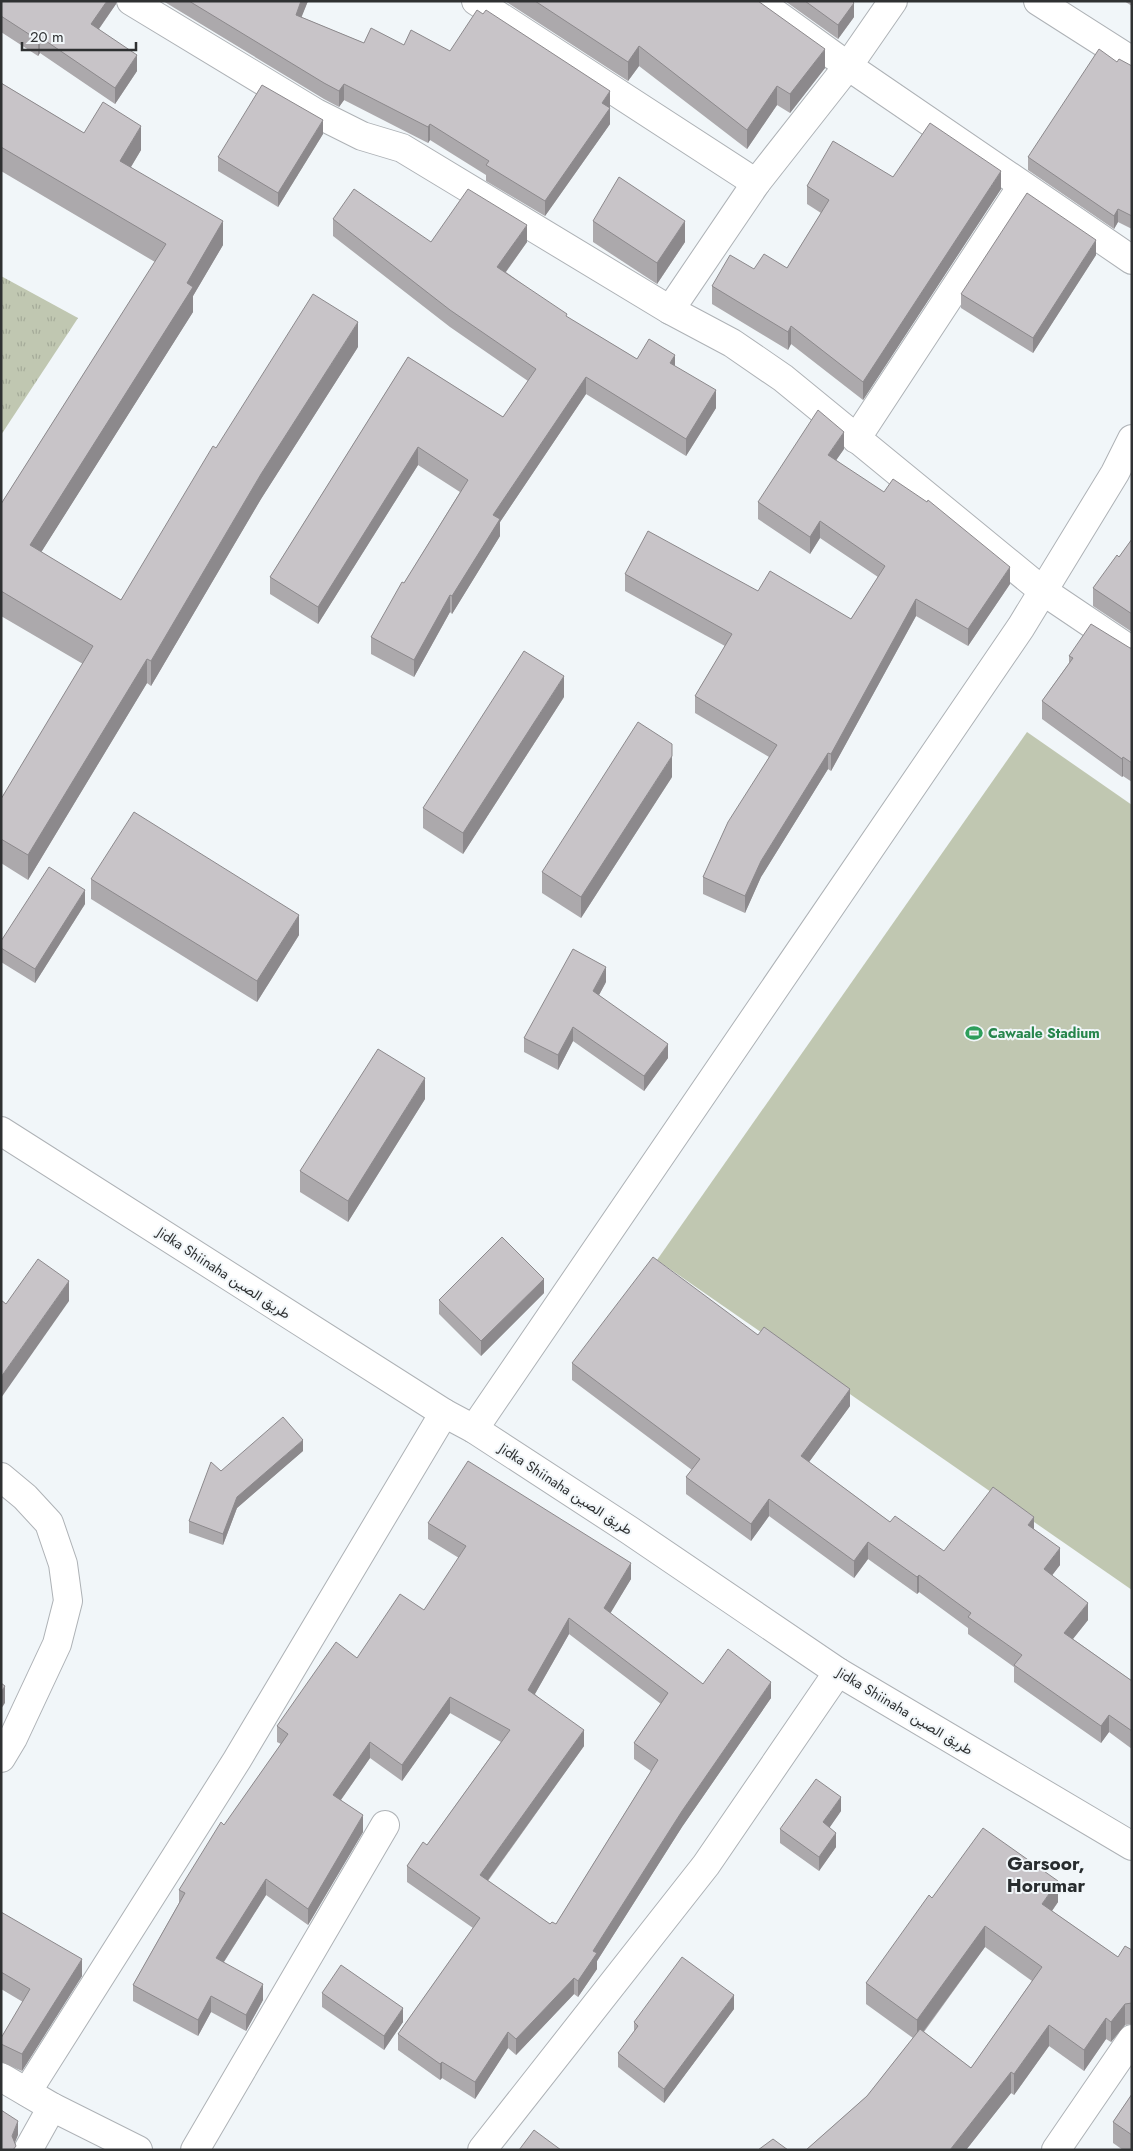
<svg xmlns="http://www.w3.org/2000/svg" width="1133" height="2151" font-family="Jost,Vazirmatn,sans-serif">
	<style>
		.grass { fill: url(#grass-tufts) }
		.garden { fill: #c0c7b1 }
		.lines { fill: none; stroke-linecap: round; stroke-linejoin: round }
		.street-casing { stroke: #aeb2b6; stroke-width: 30 }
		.primary-casing { stroke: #aeb2b6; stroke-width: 30 }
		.street { stroke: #fff; stroke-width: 28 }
		.primary { stroke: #fff; stroke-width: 28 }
		.wall { fill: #aca9ac; fill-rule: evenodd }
		.shaded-wall { fill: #8c898c }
		.building { fill: #c8c4c8; stroke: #8c898c; fill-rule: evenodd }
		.labels { text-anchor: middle; stroke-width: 4; stroke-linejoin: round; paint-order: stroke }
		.leisure-label { font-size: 14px; font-weight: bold; fill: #27864d; stroke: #f1f6f9; text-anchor: start }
		.street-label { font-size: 14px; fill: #2f3132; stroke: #f1f6f9 }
		.district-label { font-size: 19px; font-weight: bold; fill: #282c2e; stroke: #f1f6f9 }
	</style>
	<defs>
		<pattern id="grass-tufts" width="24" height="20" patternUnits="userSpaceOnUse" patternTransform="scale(1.25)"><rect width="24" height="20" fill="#c0c7b1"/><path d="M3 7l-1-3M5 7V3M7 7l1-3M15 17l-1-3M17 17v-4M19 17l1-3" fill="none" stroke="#a5ab99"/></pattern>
	</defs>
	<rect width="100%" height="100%" fill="#f1f6f9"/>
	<path class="grass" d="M1,276L78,318L1,435Z"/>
	<path class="garden" d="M1027,732L1132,805V1590L657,1260Z"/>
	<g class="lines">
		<g class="street-casing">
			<g id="street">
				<path d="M131,1L316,113L362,136L402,148L670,310L732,343L783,378L1043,591L1132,651"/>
				<path d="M476,1L756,183"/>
				<path d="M758,1L848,66L1132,260"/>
				<path d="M1038,1L1132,61"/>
				<path d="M670,310L756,183L848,66L893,1"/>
				<path d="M856,439L1022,186"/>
				<path d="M474,1429L1021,627L1115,473L1132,439"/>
				<path d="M1,1477L25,1497L49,1523L63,1564L68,1601L57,1644L13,1738L1,1758"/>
				<path d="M1,2077L52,2107L138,2150"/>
				<path d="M27,2092L237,1760L444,1413"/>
				<path d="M28,2150L52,2107"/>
				<path d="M195,2150L385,1825"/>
				<path d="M482,2150L706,1865L838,1672"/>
				<path d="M1056,2150L1132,2039"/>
			</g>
		</g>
		<g class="primary-casing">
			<path id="primary" d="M1,1131L444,1413L474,1429L629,1530L838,1672L1132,1846"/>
		</g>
		<use href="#street" class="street"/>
		<use href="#primary" class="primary"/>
	</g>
	<g class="wall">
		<path d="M1,1L116,4L99,29L137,71L115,104L40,53L38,56L1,32Z"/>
		<path d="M163,1H308L301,17L364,43L404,45L450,51L610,107V124L545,216L486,181V175L430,140L428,143L344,100L339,107L324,99Z"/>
		<path d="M505,1H758L825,68L790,113L777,105L747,149L639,66L628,81Z"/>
		<path d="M785,1H852L854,17L838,39Z"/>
		<path d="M1124,1H1132V6Z"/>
		<path d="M1117,62L1132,66V229L1118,222L1114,229L1028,170V157Z"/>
		<path d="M1,83L84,133L141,150L131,167L223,245L193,296V312L41,552L121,600L216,448L358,347L261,499L151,686L147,683L28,880L1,863V799L83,664L1,616V504L155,262L1,171Z"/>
		<path d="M323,134L278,207L218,171V157Z"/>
		<path d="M893,177L1001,189L863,400L791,344L788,350L712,304V286L754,269L787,268L821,213L807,204V186Z"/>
		<path d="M333,219L431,242H527L506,272L567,317L637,359L675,366L716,408L686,456L586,394L500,522V536L452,614L450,612L414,677L371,654V637L460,492L418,465L318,624L270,594V577L408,357L503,417L528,381L450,327L333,236Z"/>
		<path d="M593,221L685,242L657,284L593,242Z"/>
		<path d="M1096,255L1033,353L961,308V294Z"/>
		<path d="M844,449L836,460L1010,584L968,646L916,616L831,771L828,769L761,877L745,913L703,894V877L769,757L695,713V696L725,646L625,591V574L758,591L851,619L878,577L820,538L810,554L758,519V502Z"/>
		<path d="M1132,539V632L1093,606V588L1119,557Z"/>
		<path d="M1130,648H1132V782L1123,776L1122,777L1042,719V701L1069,663V656Z"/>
		<path d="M564,697L463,854L423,828V808Z"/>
		<path d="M672,777L581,918L542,893V872Z"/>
		<path d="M91,879L299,935L257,1002L91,899Z"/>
		<path d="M85,904L35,983L1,962V941Z"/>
		<path d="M606,982L599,995L668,1058L644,1091L573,1041L558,1070L524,1052V1038Z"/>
		<path d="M425,1099L348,1222L300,1192V1171Z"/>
		<path d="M544,1293L481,1356L439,1314V1300Z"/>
		<path d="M572,1363L850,1406L809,1462L890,1522L944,1551L1034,1529L1060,1565L1052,1575L1088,1620L1073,1639L1132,1681V1749L1109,1732L1101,1743L1014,1682V1667L968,1634V1628L919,1592L917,1594L868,1559L854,1578L769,1516L751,1541L686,1494V1477L692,1470L572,1380Z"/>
		<path d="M303,1451L237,1508L223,1545L189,1533V1521L221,1471Z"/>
		<path d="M428,1523L631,1579L610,1613L703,1684L771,1698L682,1827L597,1961V1969L578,1997L574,1994L516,2055L508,2048L475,2099L442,2078L440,2080L398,2050V2034L473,1928L407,1882V1866L427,1845L501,1742L450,1713L402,1781L370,1758L341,1800L363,1832L308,1925L266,1895L224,1962L263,2000L246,2031L211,2012L198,2036L133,2001V1985L179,1903V1890L281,1744L277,1742V1726L357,1658L424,1610L459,1558L428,1539ZM569,1634L661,1704L634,1743V1759L651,1771L556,1924H550L488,1881L584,1746L535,1694Z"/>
		<path d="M841,1811L829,1828L836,1847L819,1871L780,1843V1829Z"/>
		<path d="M932,1898L1058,1902L1052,1911L1118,1957L1132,1950V2024L1125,2025L1111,2042L1106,2039L1084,2071L1049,2046L1014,2095L1011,2093L966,2150H806L867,2096L913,2038L866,2004V1983ZM985,1947L1032,1981L971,2068L924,2032Z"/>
		<path d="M1,1912L82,1976L22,2071L1,2062V2038L23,2002L1,1989Z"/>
		<path d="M322,1993L403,2022L384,2050L322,2007Z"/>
		<path d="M734,2009L664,2103L618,2067V2053L634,2032V2022Z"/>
		<path d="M1132,2094V2150H1123L1113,2143V2122Z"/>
	</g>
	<g class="shaded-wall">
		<path d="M107,1H117L116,4L91,40V24Z"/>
		<path d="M301,1H308L296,31V15Z"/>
		<path d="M854,3V17L838,39V25Z"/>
		<path d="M40,37V53L38,56V40Z"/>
		<path d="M639,46V66L628,81V62Z"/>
		<path d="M825,49V68L790,113V94Z"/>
		<path d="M137,55V71L115,104V88Z"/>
		<path d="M344,84V100L339,107V91Z"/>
		<path d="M777,86V105L747,149V130Z"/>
		<path d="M610,91V107L602,118V103Z"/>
		<path d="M610,108V124L545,216V201Z"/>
		<path d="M323,120V134L278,207V193Z"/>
		<path d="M430,124V140L428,143V127Z"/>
		<path d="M141,126V150L120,185V161Z"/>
		<path d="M1001,171V189L863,400V382Z"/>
		<path d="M1118,209V222L1114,229V216Z"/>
		<path d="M223,221V245L193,296V312L30,570V545Z"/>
		<path d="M685,221V242L657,284V263Z"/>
		<path d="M527,225V242L497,284V267Z"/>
		<path d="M1096,240V255L1033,353V338Z"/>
		<path d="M358,322V347L261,499L151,686V661L261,474Z"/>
		<path d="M791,326V344L788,350V332Z"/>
		<path d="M675,355V373L670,363Z"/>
		<path d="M586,377V394L500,522V536L452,614V596L493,515Z"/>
		<path d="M716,390V408L686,456V439Z"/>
		<path d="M844,432V449L828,472V455Z"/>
		<path d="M418,447V465L318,624V607Z"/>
		<path d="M820,521V538L810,554V537Z"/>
		<path d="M1010,567V584L968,646V629Z"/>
		<path d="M450,595V612L414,677V660Z"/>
		<path d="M916,599V616L831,771V754Z"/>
		<path d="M147,659V683L28,880V855Z"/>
		<path d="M564,676V697L463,854V833Z"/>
		<path d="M828,753V769L761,877L745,913V896L761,861Z"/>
		<path d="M672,756V777L581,918V897Z"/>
		<path d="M1123,757V776L1122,777V759Z"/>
		<path d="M85,890V904L35,983V969Z"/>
		<path d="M299,915V935L257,1002V981Z"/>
		<path d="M606,967V982L593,1006V991Z"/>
		<path d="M573,1027V1041L558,1070V1055Z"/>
		<path d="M668,1044V1058L644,1091V1076Z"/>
		<path d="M425,1078V1099L348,1222V1201Z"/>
		<path d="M544,1279V1293L481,1356V1341Z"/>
		<path d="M69,1281V1301L1,1398V1377Z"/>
		<path d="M850,1389V1406L801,1473V1456Z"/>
		<path d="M303,1440V1451L237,1508L223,1545V1534L237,1497Z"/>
		<path d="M769,1499V1516L751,1541V1524Z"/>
		<path d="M1034,1517V1534L1028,1525Z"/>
		<path d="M868,1542V1559L854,1578V1561Z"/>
		<path d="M1060,1548V1565L1044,1586V1569Z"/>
		<path d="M631,1563V1579L604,1624V1608Z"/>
		<path d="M919,1575V1592L917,1594V1577Z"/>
		<path d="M1088,1603V1620L1064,1650V1633Z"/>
		<path d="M569,1618V1634L528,1706V1690Z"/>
		<path d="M771,1682V1698L682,1827L597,1961V1969L578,1997V1981L593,1951L682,1811Z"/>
		<path d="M5,1686V1703L1,1709V1692Z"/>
		<path d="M450,1697V1713L402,1781V1765Z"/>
		<path d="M1109,1715V1732L1101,1743V1726Z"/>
		<path d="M584,1730V1746L480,1891V1875Z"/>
		<path d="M370,1742V1758L333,1811V1795Z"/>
		<path d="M841,1797V1811L823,1837V1822Z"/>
		<path d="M363,1815V1832L308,1925V1909Z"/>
		<path d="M836,1833V1847L819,1871V1857Z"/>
		<path d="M266,1879V1895L216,1974V1958Z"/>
		<path d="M1058,1881V1902L1042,1925V1904Z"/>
		<path d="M985,1926V1947L917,2040V2020Z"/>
		<path d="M82,1959V1976L22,2071V2054Z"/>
		<path d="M574,1978V1994L516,2055V2039Z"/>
		<path d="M263,1984V2000L246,2031V2015Z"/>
		<path d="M734,1995V2009L664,2103V2089Z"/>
		<path d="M211,1996V2012L198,2036V2020Z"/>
		<path d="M1125,2004V2025L1111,2042V2022Z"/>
		<path d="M403,2008V2022L384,2050V2036Z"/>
		<path d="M1106,2018V2039L1084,2071V2050Z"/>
		<path d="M1049,2025V2046L1014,2095V2074Z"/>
		<path d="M508,2032V2048L475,2099V2082Z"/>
		<path d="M442,2062V2078L440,2080V2064Z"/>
		<path d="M1011,2072V2093L966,2150H950Z"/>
		<path d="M18,2121V2135L12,2150V2136Z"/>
	</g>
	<g class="building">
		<path d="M1,1H107L91,24L137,55L115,88L40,37L38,40L1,16Z"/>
		<path d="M189,1H301L296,15L364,43L371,28L404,45L411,30L450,51L477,10L483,14L486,10L610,91L602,103L610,108L545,201L486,165L489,161L430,124L428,127L344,84L339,91L324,83Z"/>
		<path d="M535,1H758L825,49L790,94L777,86L747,130L639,46L628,62Z"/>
		<path d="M805,1H852L854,3L838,25Z"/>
		<path d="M1099,49L1117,62L1119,59L1132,66V216L1118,209L1114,216L1028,157Z"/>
		<path d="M1,83L84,133L103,102L141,126L120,161L223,221L187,283L193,287L30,545L121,600L213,446L216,448L313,294L358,322L261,474L151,661L147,659L28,855L1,839V799L93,646L1,591V504L166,244L1,147Z"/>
		<path d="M262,85L323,120L278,193L218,157Z"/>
		<path d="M930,123L1001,171L863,382L791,326L788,332L712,286L730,255L754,269L764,254L787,268L829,200L807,186L833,141L893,177Z"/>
		<path d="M619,177L685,221L657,263L593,221Z"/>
		<path d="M354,189L431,242L468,189L527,225L497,267L567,314L566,316L637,359L649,339L675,355L670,363L716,390L686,439L586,377L493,515L500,519L452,596L450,595L414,660L371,637L402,582L404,583L468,480L418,447L318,607L270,577L408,357L503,417L536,369L450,310L333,219Z"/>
		<path d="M1027,193L1096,240L1033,338L961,294Z"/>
		<path d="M818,410L844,432L828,455L884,492L893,479L927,502L928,500L1010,567L968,629L916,599L831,754L828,753L761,861L745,896L703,877L728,822L777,745L695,696L732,634L625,574L648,531L758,591L770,571L851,619L885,566L820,521L810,537L758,502Z"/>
		<path d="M1132,539V614L1093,588L1117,555L1119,557Z"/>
		<path d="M1091,624L1130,648H1132V763L1123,757L1122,759L1042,701L1073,658L1069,656Z"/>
		<path d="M524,651L564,676L463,833L423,808Z"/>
		<path d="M638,722L672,744V756L581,897L542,872Z"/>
		<path d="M134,812L299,915L257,981L91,879Z"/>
		<path d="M49,867L85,890L35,969L1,948V941Z"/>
		<path d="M573,949L606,967L593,991L668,1044L644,1076L573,1027L558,1055L524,1038Z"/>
		<path d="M378,1049L425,1078L348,1201L300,1171Z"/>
		<path d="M502,1237L544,1279L481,1341L439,1300Z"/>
		<path d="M653,1257L758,1335L764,1327L850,1389L801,1456L890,1522L895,1516L944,1551L993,1487L1034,1517L1028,1525L1060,1548L1044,1569L1088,1603L1064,1633L1132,1681V1731L1109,1715L1101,1726L1014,1665L1022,1655L968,1617L971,1613L919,1575L917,1577L868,1542L854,1561L769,1499L751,1524L686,1477L700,1459L572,1363Z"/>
		<path d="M38,1259L69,1281L1,1377V1300L6,1304Z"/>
		<path d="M283,1417L303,1440L237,1497L223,1534L189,1521L211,1462L221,1471Z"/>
		<path d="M468,1461L631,1563L604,1608L703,1684L728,1649L771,1682L682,1811L593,1951L597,1953L578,1981L574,1978L516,2039L508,2032L475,2082L442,2062L440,2064L398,2034L480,1918L407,1866L423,1842L427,1845L510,1730L450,1697L402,1765L370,1742L333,1795L363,1815L308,1909L266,1879L216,1958L263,1984L246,2015L211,1996L198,2020L133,1985L185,1893L179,1890L221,1822L224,1825L288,1734L277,1726L336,1642L357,1658L400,1594L424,1610L466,1546L428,1523ZM569,1618L668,1693L634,1743L658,1760L556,1924L552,1922L550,1924L480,1875L584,1730L528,1690Z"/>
		<path d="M1,1683L5,1686L1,1692Z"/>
		<path d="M816,1779L841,1797L823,1822L836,1833L819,1857L780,1829Z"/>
		<path d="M983,1828L1058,1881L1042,1904L1118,1957L1125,1946L1132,1950V2003L1125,2004L1111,2022L1106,2018L1084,2050L1049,2025L1014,2074L1011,2072L950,2150H806L867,2096L920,2029L971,2068L1042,1967L985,1926L917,2020L866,1983L929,1895L932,1898Z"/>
		<path d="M1,1912L82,1959L22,2054L1,2044V2038L30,1989L1,1972Z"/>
		<path d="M682,1957L734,1995L664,2089L618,2053L638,2026L634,2022Z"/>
		<path d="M341,1965L403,2008L384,2036L322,1993Z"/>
		<path d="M1132,2094V2135L1113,2122Z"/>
		<path d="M1,2110L18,2121L12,2136L16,2146L13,2150H1Z"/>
		<path d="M534,2130L561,2150H519Z"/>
		<path d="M773,2139L788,2150H758Z"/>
	</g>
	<defs>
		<g id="stadium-bare" transform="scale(1.35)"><path d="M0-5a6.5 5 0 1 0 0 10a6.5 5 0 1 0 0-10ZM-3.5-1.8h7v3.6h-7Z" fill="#2e9e5b" stroke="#f1f6f9" stroke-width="2.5" paint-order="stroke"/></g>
	</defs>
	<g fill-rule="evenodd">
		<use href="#stadium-bare" x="974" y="1033"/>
	</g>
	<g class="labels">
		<g class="leisure-label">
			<text x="988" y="1038">Cawaale Stadium</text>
		</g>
		<g class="street-label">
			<text transform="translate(224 1273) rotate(33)" y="5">Jidka Shiinaha طريق الصين</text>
			<text transform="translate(566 1489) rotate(33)" y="5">Jidka Shiinaha طريق الصين</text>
			<text transform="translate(905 1711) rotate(31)" y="5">Jidka Shiinaha طريق الصين</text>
		</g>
		<g class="district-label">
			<text x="1046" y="1870">Garsoor,<tspan x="1046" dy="22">Horumar</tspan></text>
		</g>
	</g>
	<rect width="1133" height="2151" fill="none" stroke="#2f3132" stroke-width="5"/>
	<path d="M22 42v8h114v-8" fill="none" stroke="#2f3132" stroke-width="2.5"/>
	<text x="30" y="42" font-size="15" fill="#2f3132" stroke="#f1f6f9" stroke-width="4" paint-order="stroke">20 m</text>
</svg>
